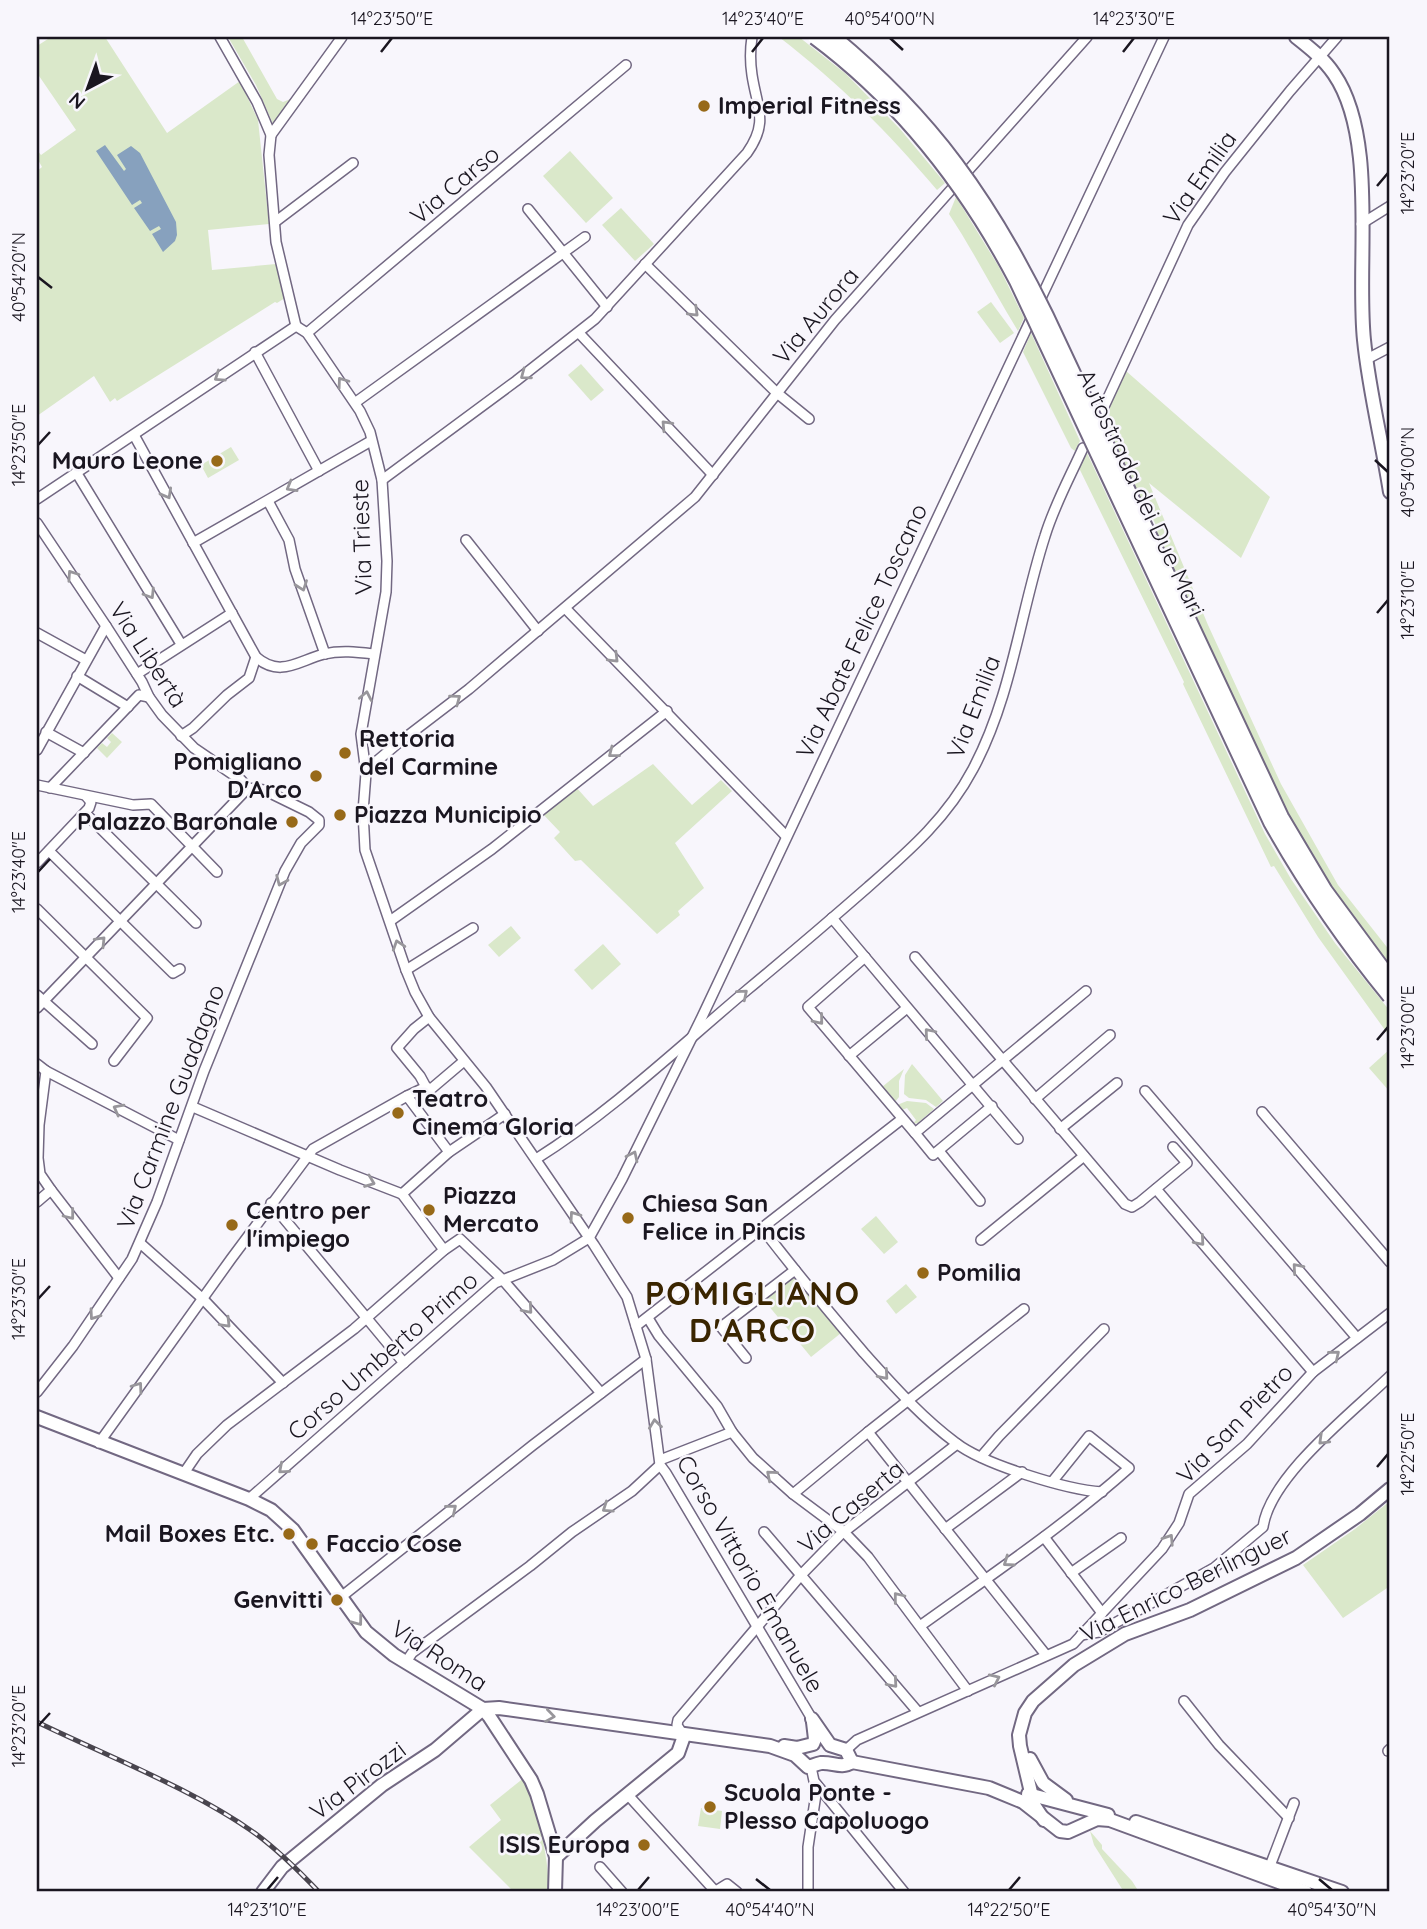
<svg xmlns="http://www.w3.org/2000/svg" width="1427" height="1929" font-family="Quicksand,sans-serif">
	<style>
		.green { fill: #dae8ca }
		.water { fill: #87a1be }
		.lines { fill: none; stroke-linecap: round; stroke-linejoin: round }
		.minor-casing { stroke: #726882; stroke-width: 12 }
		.major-casing { stroke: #726882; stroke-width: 16 }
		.minor { stroke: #fff; stroke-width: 9 }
		.major { stroke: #fff; stroke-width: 12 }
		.rail-casing { stroke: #49454e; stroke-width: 5 }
		.rail { stroke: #f8f6fc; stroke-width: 2.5; stroke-dasharray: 8; stroke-linecap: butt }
		.highway-bridge-casing { stroke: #726882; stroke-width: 18; stroke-linecap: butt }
		.highway-bridge { stroke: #fff; stroke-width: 14 }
		.oneway { stroke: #98969b }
		.ticks { fill: none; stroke: #1a1620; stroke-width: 2.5 }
		.poi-dot { fill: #976918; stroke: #f8f6fc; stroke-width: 2.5 }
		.labels { text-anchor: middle; stroke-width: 5; stroke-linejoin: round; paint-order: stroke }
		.poi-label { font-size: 24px; font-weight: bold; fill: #1a1620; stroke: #f8f6fc; text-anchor: start }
		.street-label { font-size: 24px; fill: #1a1620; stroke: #f8f6fc }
		.district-label { font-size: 32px; font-weight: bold; letter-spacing: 2px; fill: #3a2500; stroke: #f8f6fc }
		.neatline { fill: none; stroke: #1a1620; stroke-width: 2.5 }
		.ticks-label { font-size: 18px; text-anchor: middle; fill: #1a1620 }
	</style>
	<rect width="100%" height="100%" fill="#f8f6fc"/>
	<g class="green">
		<path d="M51,37H105L167,133L240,81L258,120L269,224L208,230L212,270L276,264L285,298L277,303L275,302L117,401L115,398L110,402L94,376L37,416V171L42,167L37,158V150L41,155L76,130L37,73V46Z"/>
		<path d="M228,37H242L277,99L283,102L293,98L273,124L256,85Z"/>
		<path d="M779,37H799L846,74L900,129L945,183L937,190C887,131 840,84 779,37Z"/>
		<path d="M570,151L613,198L586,223L543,176Z"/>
		<path d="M956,197L999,267L1024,318L1018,331C994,292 974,252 949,214Z"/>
		<path d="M621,208L654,244L635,261L602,225Z"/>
		<path d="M991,302L1014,333L1000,343L977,312Z"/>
		<path d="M1031,333L1080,441L1075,451L1071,448L1023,352Z"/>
		<path d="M581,364L604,390L591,401L568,375Z"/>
		<path d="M1126,371L1270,497L1241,558L1149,483L1208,625L1281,784L1338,885L1390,951V969L1317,869L1277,796L1154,530L1157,528L1148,507L1142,504L1102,419Z"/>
		<path d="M231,447L239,460L208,478L201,465Z"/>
		<path d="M1087,453L1265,834L1291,879L1335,943L1390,1011V1037L1318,937L1274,866L1271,867L1183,684L1184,682L1079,468Z"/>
		<path d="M112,733L122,742L107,758L97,748L102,743L107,747L111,742L107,738Z"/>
		<path d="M653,764L692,805L721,780L732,791L675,843L704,888L678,911L680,915L657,934L581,860L575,861L554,838L560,832L541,812L575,786L593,806Z"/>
		<path d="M511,926L521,938L499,957L488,945Z"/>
		<path d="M603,944L621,964L592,990L574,970Z"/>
		<path d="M1390,1049V1092L1369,1068Z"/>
		<path d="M912,1064L943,1101L936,1107L926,1100L909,1098L904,1094L905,1075Z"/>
		<path d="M904,1069L899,1081V1097L895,1102L882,1087Z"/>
		<path d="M907,1101L926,1103L934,1109L918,1123L913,1124L916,1120L907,1108L902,1110L897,1105Z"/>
		<path d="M876,1216L898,1242L884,1254L861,1229Z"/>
		<path d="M792,1276L841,1333L811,1357L763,1299Z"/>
		<path d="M906,1284L917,1297L896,1314L886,1301Z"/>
		<path d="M1390,1501V1586L1343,1618L1303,1565L1355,1529Z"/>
		<path d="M525,1777C538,1816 548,1851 549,1892H514L469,1847L501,1820L490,1805Z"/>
		<path d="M701,1808L722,1811L720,1829L698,1826Z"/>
		<path d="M1090,1831L1102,1845V1849L1132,1881L1139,1892H1124L1094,1845Z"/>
	</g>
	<path class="water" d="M105,145L124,171L126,169L117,155L131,146L140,153L176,222L177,235L175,241L163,252L152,234L161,229L159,226L150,231L134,208L142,203L140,200L132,205L96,151Z"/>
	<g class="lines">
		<g class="minor-casing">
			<g id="minor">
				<path d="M220,37L257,102L271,135L269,155L276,242L296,326"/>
				<path d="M271,135L342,37"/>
				<path d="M528,209L607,307"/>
				<path d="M275,222L353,163"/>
				<path d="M1361,224L1390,206"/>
				<path d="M645,264L777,393L809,419"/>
				<path d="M296,326L307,333L360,411L370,432L382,480L387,561L386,592L361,734L366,773L363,812L365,850L406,970L415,992L429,1017L486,1087L594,1245L627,1297L646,1359L660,1465L666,1473L812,1719"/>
				<path d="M307,333L626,65"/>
				<path d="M579,333L713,475"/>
				<path d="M255,352L319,471"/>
				<path d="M1367,359L1390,347"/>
				<path d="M356,402L585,237"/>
				<path d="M1101,413L1188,225L1225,172L1290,91L1337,37"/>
				<path d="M134,435L256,657C280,678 298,661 324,654C341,650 357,652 374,654"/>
				<path d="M76,472L181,644"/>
				<path d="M382,480L516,381L595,319L747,153C769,122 757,108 752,75C750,62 750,50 752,37"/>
				<path d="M37,499L296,326"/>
				<path d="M268,501L289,540L295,569L325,654"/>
				<path d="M37,523L106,626L142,682L149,697L162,715L194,748L241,780L248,788L264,790L309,812L319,820V825L301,843L285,871L204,1071L157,1202L132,1259L73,1346L37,1392"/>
				<path d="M466,540L538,631"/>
				<path d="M193,543L371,441"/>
				<path d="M566,609L786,836"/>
				<path d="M37,633L86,660"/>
				<path d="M137,674L232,613"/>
				<path d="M77,676L128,707"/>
				<path d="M46,732L84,753"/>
				<path d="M181,736L193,728L227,695L249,678L256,657"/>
				<path d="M37,750L106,626"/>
				<path d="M366,773L371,766L397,744L469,689L695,497L835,320L1087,37"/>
				<path d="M37,785L133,805L151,804L217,872"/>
				<path d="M50,788L139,695L149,697"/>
				<path d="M85,813L196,923"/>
				<path d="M49,851L173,973L180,969"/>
				<path d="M37,863L89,808L91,802L86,796"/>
				<path d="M37,909L147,1018L114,1061"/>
				<path d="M832,918L1018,1139"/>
				<path d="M390,921L492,849L667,711"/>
				<path d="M865,957L808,1007L915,1133L1086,991"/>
				<path d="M915,957L1125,1204L1132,1207L1140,1202L1187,1163L1173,1147"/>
				<path d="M406,970L473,928"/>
				<path d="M37,995L92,1044"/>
				<path d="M37,1008L248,788"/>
				<path d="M849,1056L907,1008"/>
				<path d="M37,1064L46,1071L179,1140"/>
				<path d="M46,1071L39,1125L38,1158L40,1174L51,1190L119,1278"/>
				<path d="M426,1087L420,1076L397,1048L414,1029L429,1017"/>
				<path d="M1145,1091L1357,1338"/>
				<path d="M407,1096L449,1152"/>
				<path d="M1035,1099L1110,1035"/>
				<path d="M193,1107L340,1170L402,1194L449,1152L505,1114"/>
				<path d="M1262,1112L1390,1262"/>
				<path d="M1060,1129L1117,1083"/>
				<path d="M915,1133L933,1155L992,1106"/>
				<path d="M939,1151L980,1201"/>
				<path d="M536,1159C612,1111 678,1048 747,990C788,956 828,922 868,887C910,850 947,818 973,769C1012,696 1020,613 1045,536C1054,506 1070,477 1083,448"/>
				<path d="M1156,1189L1313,1372"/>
				<path d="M402,1194L444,1250"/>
				<path d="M37,1202L51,1190"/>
				<path d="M271,1203L404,1363"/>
				<path d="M762,1228C795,1271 829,1312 864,1353C893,1385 921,1417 956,1443C983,1464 1067,1490 1102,1492"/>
				<path d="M981,1240L1084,1156"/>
				<path d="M140,1243L203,1299L283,1383"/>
				<path d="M648,1318L659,1336L717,1406L732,1432L753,1458L793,1494L844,1532L868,1557L968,1691"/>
				<path d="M636,1326L902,1119"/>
				<path d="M746,1358L721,1327L795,1270"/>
				<path d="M868,1432L1046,1655"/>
				<path d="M99,1443L231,1259L313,1149L407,1096L426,1087L431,1089L464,1061"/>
				<path d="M981,1457L999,1436L1104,1329"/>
				<path d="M660,1460L732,1432"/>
				<path d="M184,1473L197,1454L227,1425L354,1329L444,1250L460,1239L503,1280L601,1393"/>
				<path d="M793,1494L868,1432L1024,1309"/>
				<path d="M249,1499L495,1283L553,1260L589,1238L622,1179L702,1017L1164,37"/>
				<path d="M945,1529L1022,1472"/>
				<path d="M764,1532L918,1712"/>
				<path d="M1044,1537L1102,1613"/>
				<path d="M1071,1573L1121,1538"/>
				<path d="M341,1597L533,1445L646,1359"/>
				<path d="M920,1626C991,1575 1064,1526 1129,1468L1089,1436L1052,1482"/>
				<path d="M1081,1635L1099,1632L1214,1568L1263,1527C1270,1476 1353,1412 1390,1376"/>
				<path d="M406,1662L412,1653L530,1566L572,1532L632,1491L660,1465"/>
				<path d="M1184,1701L1219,1745L1289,1818"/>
				<path d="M683,1735L677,1725L678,1720L801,1575L840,1535L957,1444"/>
				<path d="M846,1750L857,1740L1073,1644L1162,1549L1179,1523L1189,1494L1247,1444L1313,1372L1390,1313"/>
				<path d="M1388,1751L1390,1749"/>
				<path d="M811,1767L814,1781L904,1892"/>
				<path d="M628,1795L715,1891"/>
				<path d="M1270,1866L1294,1803"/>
				<path d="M600,1867L622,1892"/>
				<path d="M714,1892L727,1884L737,1892"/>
				<path d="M808,1892V1847L816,1794L820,1789"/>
			</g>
		</g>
		<g class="major-casing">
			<g id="major">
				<path d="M1296,37C1310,48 1324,59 1334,74C1378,138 1356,263 1364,340C1369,391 1382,441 1390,492"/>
				<path d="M37,1417L249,1499L271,1510L293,1530L366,1632L394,1655L483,1709L489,1716L531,1780L537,1794L556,1857L555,1892"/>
				<path d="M483,1709L499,1708L770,1746L795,1755L808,1767C812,1766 816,1764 821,1763C833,1762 841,1769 852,1762L846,1750L830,1745L812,1719"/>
				<path d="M784,1746L797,1748L813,1744L815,1739L813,1722"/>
				<path d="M1030,1759L1043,1783L1066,1800"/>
				<path d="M852,1762L989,1788L1023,1802L1060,1831L1068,1832L1097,1819L1110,1820L1306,1892"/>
				<path d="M1028,1794L1108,1815"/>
				<path d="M1044,1820L1034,1805L1020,1746L1019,1735L1025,1713L1033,1701L1074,1665L1125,1634L1190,1610L1296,1558L1360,1514L1390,1489"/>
				<path d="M1136,1822L1342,1892"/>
				<path d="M556,1857L595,1821L678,1753L684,1736"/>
				<path d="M263,1892L282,1867L382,1785L435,1750L483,1709"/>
			</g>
		</g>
		<use href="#minor" class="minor"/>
		<use href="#major" class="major"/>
		<g class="rail-casing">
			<path id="rail" d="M37,1722C107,1756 193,1789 256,1834C279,1851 299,1871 319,1892"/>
		</g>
		<use href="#rail" class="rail"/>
		<g class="highway-bridge-casing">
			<g id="highway-bridge">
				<path d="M815,37C901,101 967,186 1017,281L1271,822C1306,884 1345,941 1390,996"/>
				<path d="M833,37C932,119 990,201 1046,316L1281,817L1325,891L1390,979"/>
			</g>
		</g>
		<use href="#highway-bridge" class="highway-bridge"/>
	</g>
	<defs><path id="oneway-chevron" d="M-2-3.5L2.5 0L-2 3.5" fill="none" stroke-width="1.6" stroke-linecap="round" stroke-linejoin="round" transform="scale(1.75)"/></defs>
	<g class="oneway">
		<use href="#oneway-chevron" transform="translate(694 312) rotate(44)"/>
		<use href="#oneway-chevron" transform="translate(525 375) rotate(143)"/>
		<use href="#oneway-chevron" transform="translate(219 377) rotate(146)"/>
		<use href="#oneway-chevron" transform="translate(342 382) rotate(-126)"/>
		<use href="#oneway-chevron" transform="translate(666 425) rotate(-133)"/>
		<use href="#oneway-chevron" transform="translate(291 487) rotate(150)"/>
		<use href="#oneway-chevron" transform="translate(167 494) rotate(61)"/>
		<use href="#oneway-chevron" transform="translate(72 575) rotate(-124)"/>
		<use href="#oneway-chevron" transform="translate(302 586) rotate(70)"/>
		<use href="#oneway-chevron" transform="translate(150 594) rotate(58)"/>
		<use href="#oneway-chevron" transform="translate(614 658) rotate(45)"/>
		<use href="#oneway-chevron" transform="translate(366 696) rotate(-79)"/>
		<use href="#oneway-chevron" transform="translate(456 699) rotate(-37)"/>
		<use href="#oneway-chevron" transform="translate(613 753) rotate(142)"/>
		<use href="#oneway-chevron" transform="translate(281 881) rotate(113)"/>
		<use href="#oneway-chevron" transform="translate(101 941) rotate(-46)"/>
		<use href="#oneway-chevron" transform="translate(398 945) rotate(-108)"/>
		<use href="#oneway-chevron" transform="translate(743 994) rotate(-40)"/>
		<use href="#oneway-chevron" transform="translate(819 1020) rotate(51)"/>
		<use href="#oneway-chevron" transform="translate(929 1033) rotate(-130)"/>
		<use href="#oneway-chevron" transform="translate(118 1109) rotate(-152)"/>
		<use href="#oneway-chevron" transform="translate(633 1156) rotate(-64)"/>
		<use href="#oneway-chevron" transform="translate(370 1182) rotate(21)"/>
		<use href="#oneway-chevron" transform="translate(70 1215) rotate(52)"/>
		<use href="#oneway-chevron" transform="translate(574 1216) rotate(-125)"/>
		<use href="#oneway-chevron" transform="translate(1200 1241) rotate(49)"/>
		<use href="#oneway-chevron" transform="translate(1297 1268) rotate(-131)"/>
		<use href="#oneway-chevron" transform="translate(528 1309) rotate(49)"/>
		<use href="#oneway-chevron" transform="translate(94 1315) rotate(125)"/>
		<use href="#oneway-chevron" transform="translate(226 1323) rotate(46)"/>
		<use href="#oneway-chevron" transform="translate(1335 1355) rotate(-39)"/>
		<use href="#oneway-chevron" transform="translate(884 1375) rotate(49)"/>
		<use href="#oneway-chevron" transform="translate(138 1387) rotate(-54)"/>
		<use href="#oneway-chevron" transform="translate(655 1424) rotate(-97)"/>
		<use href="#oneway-chevron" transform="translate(1323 1440) rotate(136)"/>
		<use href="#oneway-chevron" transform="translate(283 1469) rotate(139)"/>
		<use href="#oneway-chevron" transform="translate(771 1475) rotate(-139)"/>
		<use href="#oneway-chevron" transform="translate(607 1508) rotate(146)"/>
		<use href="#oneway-chevron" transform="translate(452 1509) rotate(-39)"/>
		<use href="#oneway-chevron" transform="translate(1169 1539) rotate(-57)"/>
		<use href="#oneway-chevron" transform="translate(1008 1562) rotate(145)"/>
		<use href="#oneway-chevron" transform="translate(898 1597) rotate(-128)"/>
		<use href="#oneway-chevron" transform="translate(358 1621) rotate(53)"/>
		<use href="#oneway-chevron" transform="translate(995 1679) rotate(-25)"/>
		<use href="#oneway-chevron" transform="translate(893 1683) rotate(49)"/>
		<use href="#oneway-chevron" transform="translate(550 1716) rotate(8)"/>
	</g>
	<path class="ticks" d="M890,38L903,50M381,52L392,38M752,52L763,38M1123,52L1134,38M1377,186L1388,173M38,277L52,288M38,445L50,432M1375,460L1388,472M1377,613L1388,600M38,872L50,859M1377,1040L1388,1027M38,1299L50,1286M1377,1467L1388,1454M38,1726L50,1713M756,1879L770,1890M1319,1879L1332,1890M267,1890L278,1877M638,1890L649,1877M1009,1890L1020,1877"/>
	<g class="poi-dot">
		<circle cx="704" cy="106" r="7"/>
		<circle cx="217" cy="461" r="7"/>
		<circle cx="345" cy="753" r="7"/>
		<circle cx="316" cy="776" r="7"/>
		<circle cx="340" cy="815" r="7"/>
		<circle cx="292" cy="822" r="7"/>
		<circle cx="398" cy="1113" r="7"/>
		<circle cx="429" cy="1210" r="7"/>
		<circle cx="628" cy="1218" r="7"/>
		<circle cx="232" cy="1225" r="7"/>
		<circle cx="923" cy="1273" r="7"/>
		<circle cx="289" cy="1534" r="7"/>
		<circle cx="312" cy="1544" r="7"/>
		<circle cx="337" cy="1600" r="7"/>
		<circle cx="710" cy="1807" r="7"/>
		<circle cx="644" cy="1845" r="7"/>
	</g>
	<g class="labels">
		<g class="poi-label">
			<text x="718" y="114">Imperial Fitness</text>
			<text x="203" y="469" text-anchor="end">Mauro Leone</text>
			<text x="359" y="747">Rettoria<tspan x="359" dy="28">del Carmine</tspan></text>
			<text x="302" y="770" text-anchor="end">Pomigliano<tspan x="302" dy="28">D'Arco</tspan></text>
			<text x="354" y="823">Piazza Municipio</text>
			<text x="278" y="830" text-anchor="end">Palazzo Baronale</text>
			<text x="412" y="1107">Teatro<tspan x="412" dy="28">Cinema Gloria</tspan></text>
			<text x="443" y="1204">Piazza<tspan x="443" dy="28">Mercato</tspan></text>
			<text x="642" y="1212">Chiesa San<tspan x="642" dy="28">Felice in Pincis</tspan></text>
			<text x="246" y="1219">Centro per<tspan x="246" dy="28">l'impiego</tspan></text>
			<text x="937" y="1281">Pomilia</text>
			<text x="275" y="1542" text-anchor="end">Mail Boxes Etc.</text>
			<text x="326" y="1552">Faccio Cose</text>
			<text x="323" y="1608" text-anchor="end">Genvitti</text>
			<text x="724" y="1801">Scuola Ponte -<tspan x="724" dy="28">Plesso Capoluogo</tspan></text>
			<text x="630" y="1853" text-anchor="end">ISIS Europa</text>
		</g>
		<g class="street-label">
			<text transform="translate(1200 178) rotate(-55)" y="8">Via Emilia</text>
			<text transform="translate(455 185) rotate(-40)" y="8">Via Carso</text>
			<text transform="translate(816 316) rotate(-50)" y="8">Via Aurora</text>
			<text transform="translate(1141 493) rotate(65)" y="8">Autostrada dei Due Mari</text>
			<text transform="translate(362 537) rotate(-92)" y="8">Via Trieste</text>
			<text transform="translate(862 631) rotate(-65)" y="8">Via Abate Felice Toscano</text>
			<text transform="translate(148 655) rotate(57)" y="8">Via Libertà</text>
			<text transform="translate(974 707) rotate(-69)" y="8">Via Emilia</text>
			<text transform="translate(171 1107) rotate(-69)" y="8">Via Carmine Guadagno</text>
			<text transform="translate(383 1356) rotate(-41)" y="8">Corso Umberto Primo</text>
			<text transform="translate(1235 1424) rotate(-46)" y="8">Via San Pietro</text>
			<text transform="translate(851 1507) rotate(-40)" y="8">Via Caserta</text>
			<text transform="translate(750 1574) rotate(60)" y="8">Corso Vittorio Emanuele</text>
			<text transform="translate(1186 1585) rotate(-26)" y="8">Via Enrico Berlinguer</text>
			<text transform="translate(439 1656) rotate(33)" y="8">Via Roma</text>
			<text transform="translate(358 1781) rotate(-37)" y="8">Via Pirozzi</text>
		</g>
		<g class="district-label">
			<text x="753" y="1305">POMIGLIANO<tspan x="753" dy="37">D'ARCO</tspan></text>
		</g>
	</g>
	<rect width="1427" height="1929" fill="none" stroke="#f8f6fc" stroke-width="77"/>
	<g transform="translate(88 88) rotate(221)" stroke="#f8f6fc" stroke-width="5" paint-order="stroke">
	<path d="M0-5L12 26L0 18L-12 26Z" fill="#1a1620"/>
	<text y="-10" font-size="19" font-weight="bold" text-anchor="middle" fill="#1a1620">N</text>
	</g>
	<rect x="38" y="38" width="1350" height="1852" class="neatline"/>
	<g class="ticks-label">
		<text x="392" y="25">14°23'50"E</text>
		<text x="763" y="25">14°23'40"E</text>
		<text x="890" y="25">40°54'00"N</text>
		<text x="1134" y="25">14°23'30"E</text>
		<text transform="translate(1408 173) rotate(-90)" y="6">14°23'20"E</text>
		<text transform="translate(19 277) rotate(-90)" y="6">40°54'20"N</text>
		<text transform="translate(19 445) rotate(-90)" y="6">14°23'50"E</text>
		<text transform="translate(1408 472) rotate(-90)" y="6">40°54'00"N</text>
		<text transform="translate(1408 600) rotate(-90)" y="6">14°23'10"E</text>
		<text transform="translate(19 872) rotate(-90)" y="6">14°23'40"E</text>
		<text transform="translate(1408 1027) rotate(-90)" y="6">14°23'00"E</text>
		<text transform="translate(19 1299) rotate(-90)" y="6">14°23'30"E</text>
		<text transform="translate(1408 1454) rotate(-90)" y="6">14°22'50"E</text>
		<text transform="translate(19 1726) rotate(-90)" y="6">14°23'20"E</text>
		<text x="267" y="1916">14°23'10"E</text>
		<text x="638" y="1916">14°23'00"E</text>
		<text x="770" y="1916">40°54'40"N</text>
		<text x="1009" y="1916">14°22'50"E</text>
		<text x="1332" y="1916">40°54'30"N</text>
	</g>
</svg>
